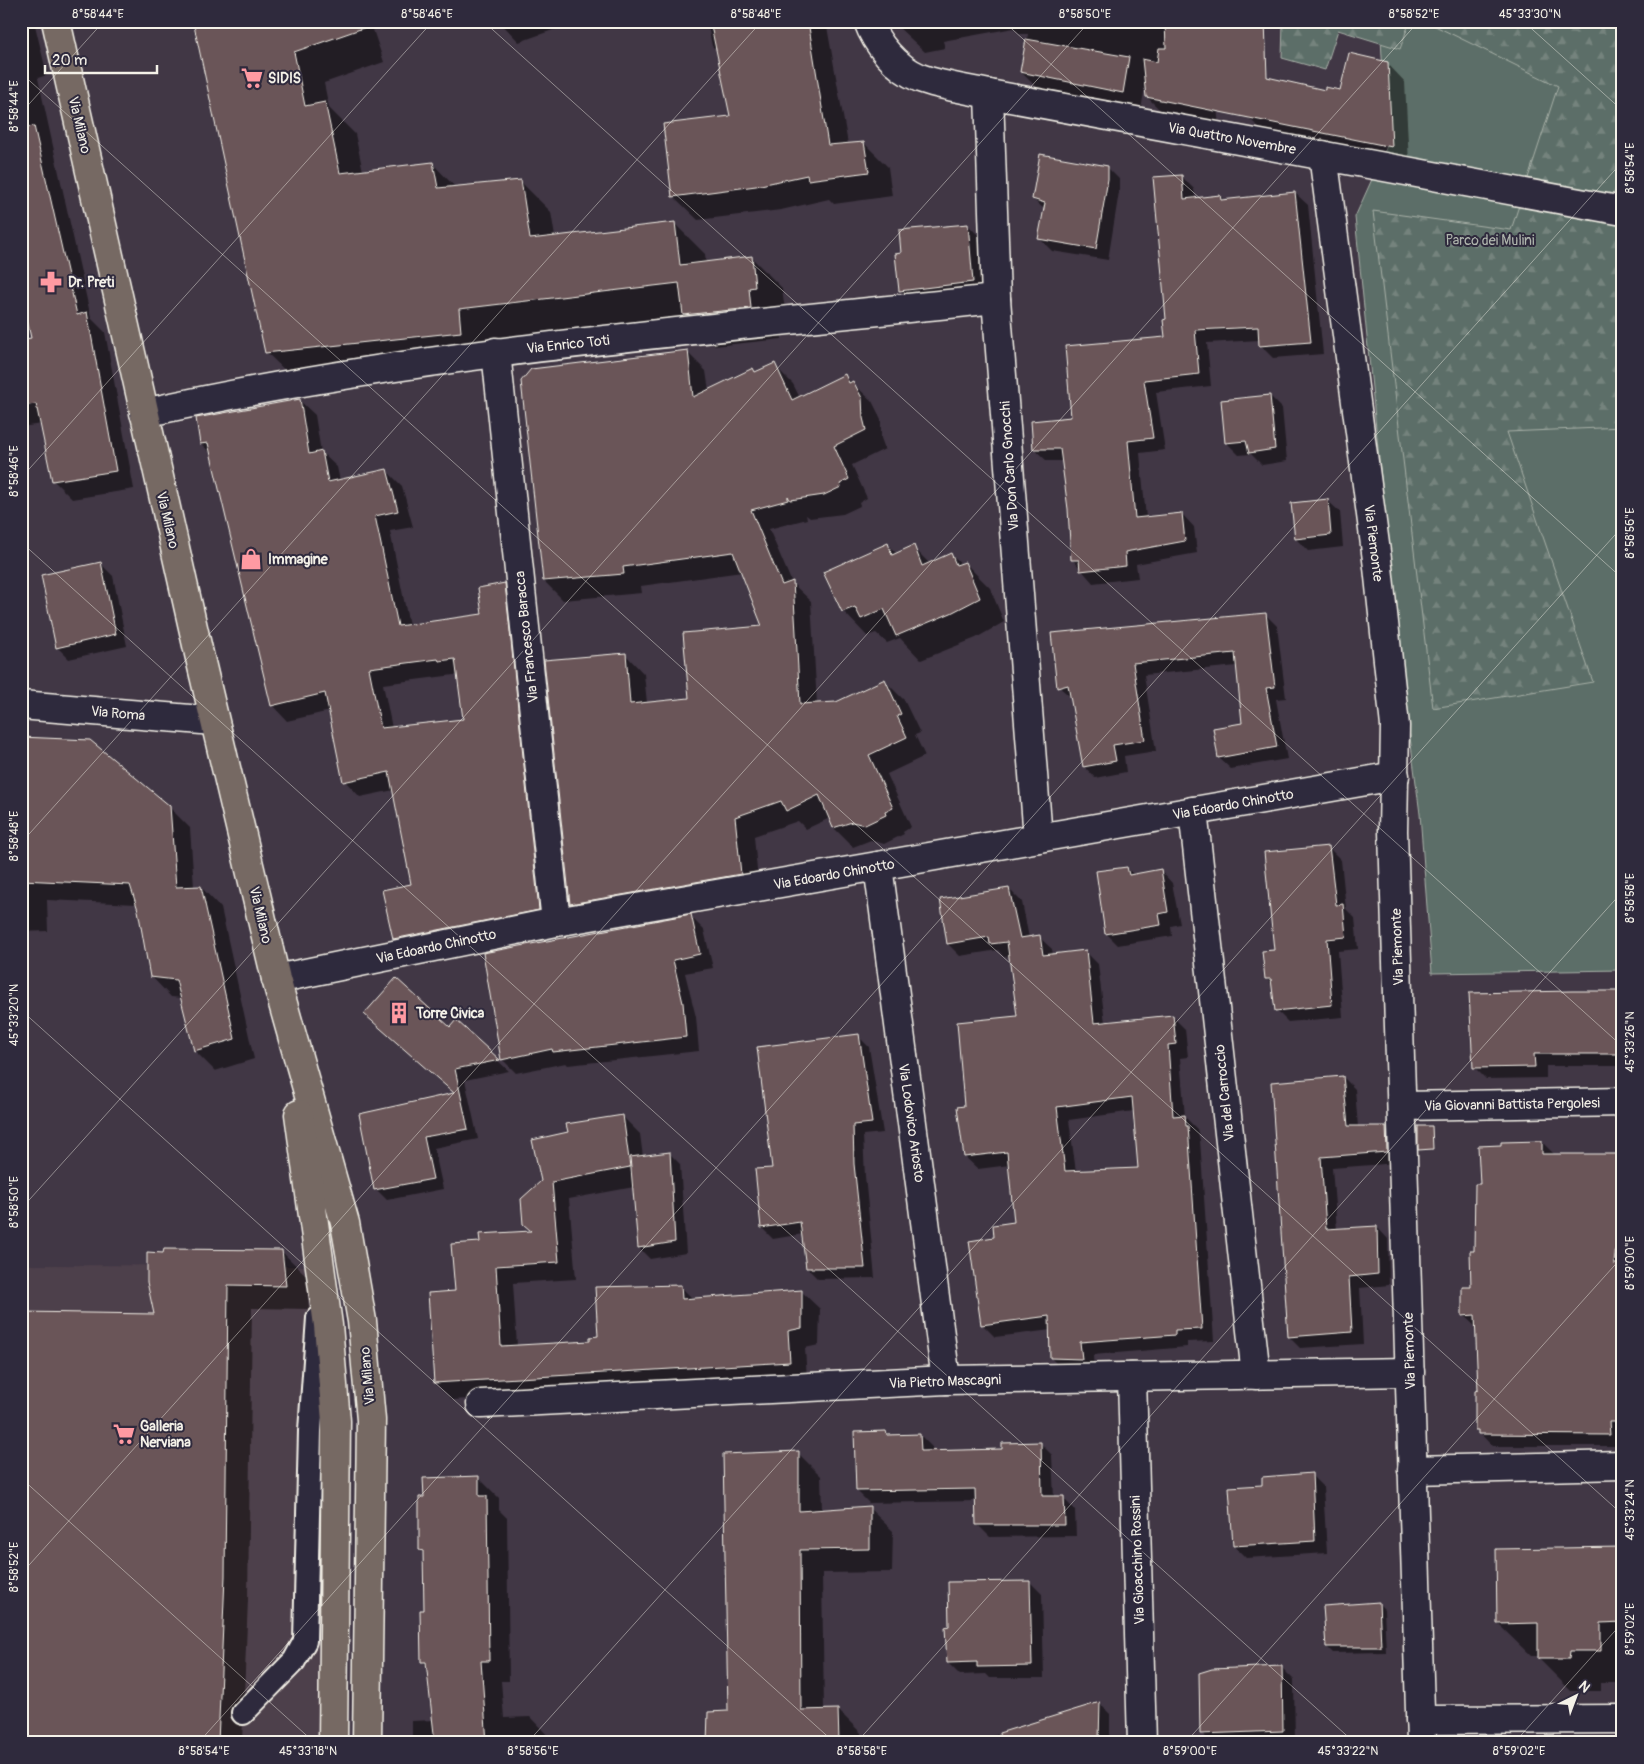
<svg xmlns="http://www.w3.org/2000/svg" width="1644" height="1764" font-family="Pangolin,sans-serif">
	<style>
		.built { fill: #4e404b }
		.green { fill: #5c6e67; stroke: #a8b0a8 }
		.forest { fill: url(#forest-firs); stroke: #a8b0a8 }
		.shadow { fill: #0007; fill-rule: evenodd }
		.building { fill: #6b5559; stroke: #f4f1e8; fill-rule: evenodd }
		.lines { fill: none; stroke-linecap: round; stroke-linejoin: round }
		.lane-casing { stroke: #f4f1e8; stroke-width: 26 }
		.street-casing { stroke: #f4f1e8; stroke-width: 31 }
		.primary-casing { stroke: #f4f1e8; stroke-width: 31 }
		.lane { stroke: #2f2a3d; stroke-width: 22 }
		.street { stroke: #2f2a3d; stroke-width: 28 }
		.primary { stroke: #766964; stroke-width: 28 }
		.ticks { fill: none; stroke: #f4f1e8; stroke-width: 1; stroke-opacity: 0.45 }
		.labels { text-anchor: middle; stroke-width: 4; stroke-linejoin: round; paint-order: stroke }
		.poi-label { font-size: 14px; font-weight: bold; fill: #f4f1e8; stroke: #2f2a3d; text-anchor: start }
		.street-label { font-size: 14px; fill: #f4f1e8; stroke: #2f2a3d }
		.park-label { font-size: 14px; fill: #b0b6ae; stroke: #2f2a3d }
		.neatline { fill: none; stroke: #f4f1e8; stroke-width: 2 }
		.ticks-label { font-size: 12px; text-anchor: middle; fill: #f4f1e8 }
	</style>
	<defs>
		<pattern id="forest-firs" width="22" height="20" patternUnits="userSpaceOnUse" patternTransform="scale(1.25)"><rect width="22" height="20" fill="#5c6e67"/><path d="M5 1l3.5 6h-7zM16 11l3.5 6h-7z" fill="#74837d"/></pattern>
	</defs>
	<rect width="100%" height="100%" fill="#413745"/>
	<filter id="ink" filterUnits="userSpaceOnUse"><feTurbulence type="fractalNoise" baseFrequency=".02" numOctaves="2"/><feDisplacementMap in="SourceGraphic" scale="10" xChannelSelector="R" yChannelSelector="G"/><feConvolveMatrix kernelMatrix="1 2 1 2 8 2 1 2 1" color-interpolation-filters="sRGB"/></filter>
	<g filter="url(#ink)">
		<path class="built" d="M21,1265L320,1266L333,1743H21Z"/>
		<path class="green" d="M1380,21H1623V970L1432,973L1420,814L1396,629L1355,217L1387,146Z"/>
		<g class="forest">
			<path d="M1283,21H1410L1400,49L1338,30L1325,70L1282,58Z"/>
			<path d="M1425,21H1623V427L1507,432L1593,682L1433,708L1373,211L1511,230L1558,86Z"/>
		</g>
		<g class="shadow">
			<path d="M21,21H34L47,75L38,78L91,318L105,332L134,489L72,499L53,480L42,424L21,427V341L33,339L21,288Z"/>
			<path d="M194,21H370L384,62L324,83L329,108L355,134L363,171L433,164L456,188L520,181L551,212L555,237L674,223L705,254L706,263L751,257L782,288L786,318L780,319L782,339L715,346L686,316L489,339L492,362L298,383L266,352Z"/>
			<path d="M499,21H578L519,42Z"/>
			<path d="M707,21H826L848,144L864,143L888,167L892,196L834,204L829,199L781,210L698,220L673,196L732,117L718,51L712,46Z"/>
			<path d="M896,21H1208L1219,126L1165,115L1147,97L1145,86L1141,110L1039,90L1021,72L1028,34H1020L1014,28L943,41L945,48L925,52L897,26Z"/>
			<path d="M1387,63L1405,82L1409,164L1266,135L1248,117L1326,91H1341Z"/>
			<path d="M1107,167L1119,179V192L1108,260L1052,251L1040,239L1045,210L1033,199Z"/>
			<path d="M1181,176L1194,189L1195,199L1220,196L1225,201L1295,193L1308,205L1323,354L1273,358L1261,346L1260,340L1207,343L1211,386L1156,392L1165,450L1140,453L1146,518L1182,514L1194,527L1197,553L1136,564L1138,578L1093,583L1073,560L1063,461H1047L1034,449L1166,338Z"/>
			<path d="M968,225L980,237L985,293L912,302L900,290Z"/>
			<path d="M687,352L706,371L709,391L752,369L756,373L774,365L793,384L800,398L845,376L872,401L881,419V438L885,449L852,465L867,498L859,503L860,506L843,514L810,518L806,515L807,519L769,529L792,583L811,601L817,704L836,703L885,681L904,700L920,733L915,735L925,756L887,774L911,827L903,832L904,834L884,844L871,840L853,847L834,828L830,818L806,829L798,821L754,836L759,893L590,922L571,903L625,654L644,674L647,703L690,699L763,627L742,572L641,586L642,593L563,600L544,581Z"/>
			<path d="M1270,396L1282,408L1287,461L1262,465L1251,454L1239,455L1227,443Z"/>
			<path d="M299,400L315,415L321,452L337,467L340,481L386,470L402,486L413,527L390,531L409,625L483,615L504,585L520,600L554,925L410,954L394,939L413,885L394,790L360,797L345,781L330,711L287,721L272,705L212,454L201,444ZM454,675L459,676L464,720L392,728L383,684Z"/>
			<path d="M1327,500L1340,512L1343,547L1308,551L1296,539Z"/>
			<path d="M888,545L897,554L913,547L930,564L951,555L961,564L965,563L990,588L1004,622L976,638L921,660L900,638L887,643L876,633L867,636L843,611Z"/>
			<path d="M101,564L113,576L127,646L69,659L57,647Z"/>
			<path d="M1266,615L1277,626L1286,698L1276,699L1287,759L1231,769L1219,758L1243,724L1237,666L1144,675L1156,751L1124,756L1126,772L1095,778L1084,766L1072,698L1059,687Z"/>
			<path d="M21,738L169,807L190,828L194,887H201L221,908L254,1059L215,1071L195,1051L182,998L171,997L151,976L137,904L47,900L48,931L21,932Z"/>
			<path d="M1329,848L1341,860L1346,909L1355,918L1358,949L1338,951L1343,1017L1288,1022L1276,1010L1273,986L1266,978L1275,951Z"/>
			<path d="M1127,868L1134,875L1160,870L1172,883L1180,924L1171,926L1172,936L1118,945L1106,933Z"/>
			<path d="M1009,889L1022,902L1029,938L1039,937L1052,949L1053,955L1085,951L1098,964L1105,1023L1172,1016L1185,1029L1188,1057L1180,1058L1185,1117L1197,1129L1200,1140L1214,1341L1187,1342V1347L1093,1355L1094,1371H1064L1051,1358V1330L995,1337L982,1324L1016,1223L1010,1165L978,1169L965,1157V1108L1018,1017L1010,956L1004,957L998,950L960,956L948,944ZM1134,1111L1139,1169L1076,1172L1069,1120Z"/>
			<path d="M690,916L704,930L713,968L685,973L696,1017L699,1051L568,1065L566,1063L516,1073L502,1059Z"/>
			<path d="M1623,992V1066H1546V1078L1486,1079L1474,1067Z"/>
			<path d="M456,1022L509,1071L465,1080L478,1139L434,1148L443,1189L387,1200L376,1189L456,1094L450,1028Z"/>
			<path d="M858,1036L869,1047L883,1133L863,1135L865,1176L875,1278L818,1279L807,1268L803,1234L773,1239L762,1228L773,1169Z"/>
			<path d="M1343,1077L1355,1089L1358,1127H1386L1398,1139V1163L1332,1168L1337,1230L1377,1227L1388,1239L1389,1285L1360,1288L1363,1344L1300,1348L1289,1337L1272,1083Z"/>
			<path d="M622,1116L640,1134L643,1157L669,1153L680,1164L686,1253L650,1259L639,1248L634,1187L569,1199L576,1279L513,1283L517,1346L591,1342L680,1286L693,1299L802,1292L820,1309L819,1345L805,1348L807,1379L453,1400L435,1383L456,1292L481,1243L533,1232L543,1182L570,1133Z"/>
			<path d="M1542,1142L1554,1154L1623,1155L1621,1446H1492L1477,1430L1479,1391L1476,1327L1463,1315L1472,1288L1482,1185Z"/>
			<path d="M282,1252L306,1275L309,1309L252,1308L248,1600L242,1743H21L156,1315Z"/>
			<path d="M886,1432L890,1436L920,1435L932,1447V1452L1003,1450L1040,1443L1052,1455L1054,1498H1063L1075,1510L1076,1536L990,1537L978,1525L977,1501L869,1503L857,1491Z"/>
			<path d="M798,1453L821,1476L822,1511L869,1508L893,1531L892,1572L822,1573L824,1710H838L861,1733V1743H709L730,1712Z"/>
			<path d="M1311,1475L1323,1487L1327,1553L1246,1558L1234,1546L1264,1486Z"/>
			<path d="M479,1478L499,1498V1510L507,1518L509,1681H501L504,1718L530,1717L550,1738V1743H412V1721L434,1720L428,1667L423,1662L425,1611L424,1554L420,1550L425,1498Z"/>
			<path d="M1623,1548V1683H1601V1691H1571L1539,1659V1656H1531L1498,1624L1497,1550Z"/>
			<path d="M1030,1582L1042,1594L1044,1678H990L986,1674L960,1675L948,1663Z"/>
			<path d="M1379,1604L1384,1609L1386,1652L1333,1653L1327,1647Z"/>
			<path d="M1282,1668L1294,1680L1295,1743H1211L1202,1733Z"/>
			<path d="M1100,1704L1110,1714V1743H969Z"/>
			<path d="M1479,1737H1489L1495,1743H1479Z"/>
		</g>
		<g class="building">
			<path d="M193,21H368L369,26L294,52L305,106L325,102L340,173L433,162L438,188L521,180L530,239L675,222L680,265L752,256L755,287L749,288L751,308L683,315L679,283L459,309L461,332L265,353Z"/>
			<path d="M710,21H808L828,145L864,142L869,172L808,180L807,175L756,186L672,197L663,124L730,116Z"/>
			<path d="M1165,21H1265L1267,77L1325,90V87L1340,90L1349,53L1388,62L1392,147L1146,97L1142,59L1157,62L1159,48H1166Z"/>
			<path d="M1026,39L1129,57L1123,93L1020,72Z"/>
			<path d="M34,126L77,315L87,312L116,471L52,481L36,404L21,406V340L31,338L21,292V128Z"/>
			<path d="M1040,154L1108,166V179L1096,249L1038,239L1045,203L1032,199Z"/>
			<path d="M1182,175L1184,199L1220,195L1221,200L1295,192L1311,342L1259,346L1258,327L1195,330L1199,374L1144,380L1153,438L1128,441L1135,518L1182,513L1185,541L1125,552L1126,566L1080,571L1079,560H1071L1068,509L1060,449H1033L1031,421L1071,417L1065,346L1165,337L1163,320L1166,319L1153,177Z"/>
			<path d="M968,224L973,282L899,291L895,254L901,253L899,230Z"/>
			<path d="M688,350L693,397L753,368L755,372L775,363L792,400L845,374L849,383L853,381L862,398L863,418L866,430L834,446L849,479L840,484L841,487L824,495L790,500L788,496V500L751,510L782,585L793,581L800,704L836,702L885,679L901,714L897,716L907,737L869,755L893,808L885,812L886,815L865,825L852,822L833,828L819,795L786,811L781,801L735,817L741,874L570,904L544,660L626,653L630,704L689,698L683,633L762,626L733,552L623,567L624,574L543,581L521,381L531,369Z"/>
			<path d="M1270,395L1275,449L1249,453L1246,441L1225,443L1221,400Z"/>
			<path d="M300,399L309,454L322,451L328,482L387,469L398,511L375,516L398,626L482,614L478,588L505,583L539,910L393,939L382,890L411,884L389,772L343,782L325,693L271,706L208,443L200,444L196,418ZM438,659L439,661L455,659L463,719L381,728L369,668Z"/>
			<path d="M1328,499L1331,535L1295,539L1291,503Z"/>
			<path d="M888,543L892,555L914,545L922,566L951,553L956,565L965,562L980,598L951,613L896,636L884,609L861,619L855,607L842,612L823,572Z"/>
			<path d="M101,562L116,634L56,648L41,575Z"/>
			<path d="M1266,613L1275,687L1266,688L1277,747L1218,758L1213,728L1242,723L1235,653L1133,663L1145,740L1113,745L1116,761L1083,767L1068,685L1057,688L1051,633Z"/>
			<path d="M21,737L90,740L170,806L176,887L201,886L235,1039L194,1051L176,980L150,977L138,910L130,885L21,880Z"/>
			<path d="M1329,846L1336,905L1343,904L1346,937L1327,939L1332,1005L1275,1011L1271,979H1265L1262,951L1274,950L1264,852Z"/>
			<path d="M1127,867L1129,875L1161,869L1168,912L1159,914L1161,925L1105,934L1096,871Z"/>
			<path d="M1009,888L1020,938L1040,935L1043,955L1086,950L1094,1023L1173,1015L1176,1044L1168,1045L1173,1116L1185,1115L1186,1126H1188L1202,1329L1175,1330V1335L1080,1342L1082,1359L1050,1358L1049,1316L981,1325L969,1241L994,1237L993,1225L1014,1222L1007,1152L964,1157L957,1107L964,1106L957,1022L1017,1016L1007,942L990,944L989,937L947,944L940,899ZM1132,1097L1138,1168L1065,1171L1057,1107Z"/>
			<path d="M691,914L700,954L673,960L683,1003L686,1037L553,1052L552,1049L501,1060L483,953Z"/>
			<path d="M396,978L450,1027L456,1020L500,1060L455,1069L468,1129L424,1137L433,1179L374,1190L359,1114L454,1093L364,1014Z"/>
			<path d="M1572,991H1623V1054H1534L1535,1067L1473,1068L1469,993Z"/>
			<path d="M859,1034L872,1123L853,1125L854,1164L865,1268H806L800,1222L761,1228L755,1169L772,1168L757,1047Z"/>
			<path d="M1343,1076L1348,1126H1386L1387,1152L1321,1157L1326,1229L1377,1226L1378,1274L1349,1277L1352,1332L1288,1337L1271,1082Z"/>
			<path d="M623,1115L630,1167L552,1182L559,1262L496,1266L501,1346L590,1341V1337L598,1336L595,1287L681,1285L682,1299L802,1290V1328L788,1331L790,1362L434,1383L428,1293L455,1291L451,1244L480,1242L479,1234L531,1231L523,1224L521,1199L541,1181L532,1140L568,1132L566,1124Z"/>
			<path d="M1418,1126H1432L1433,1149L1418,1150Z"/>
			<path d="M1542,1141V1154H1623V1203H1620L1614,1264H1623V1422H1609L1610,1435L1478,1434V1430H1475V1391L1478,1390L1475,1315L1462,1316V1287H1471L1470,1251H1474L1475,1184H1480L1478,1146L1501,1145V1142Z"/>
			<path d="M670,1152L675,1242L638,1248L630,1157Z"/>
			<path d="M164,1249L282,1250L286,1286L228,1285L225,1576L218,1743H21V1312L154,1314L147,1282V1252L163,1253Z"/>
			<path d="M886,1431L887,1435L920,1434L921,1451L1002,1449V1443L1041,1442L1042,1496H1064L1065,1525H976L975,1489L856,1491L854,1432Z"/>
			<path d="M799,1451V1511L870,1506V1549L800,1550L801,1710L838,1709L839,1743H707L708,1712L728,1711L723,1454Z"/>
			<path d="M1312,1473L1315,1541L1233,1546L1229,1487L1262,1485V1477Z"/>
			<path d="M479,1476V1496H487L489,1661H481L487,1743H435L426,1662H421L420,1610H424L423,1551L419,1550V1497H424L423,1478Z"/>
			<path d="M1623,1547V1622L1601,1623V1651H1570L1569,1659H1538V1623L1497,1624L1496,1549Z"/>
			<path d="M1030,1581L1032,1666L977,1667V1662L947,1663L945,1627L949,1626L948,1582Z"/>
			<path d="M1379,1602L1381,1647H1326L1323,1606Z"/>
			<path d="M1282,1666L1283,1731L1200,1734L1199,1673L1212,1669Z"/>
			<path d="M1100,1702L1099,1740L1000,1742L999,1733Z"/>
		</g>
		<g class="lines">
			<g class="lane-casing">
				<path id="lane" d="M243,1713L294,1661L305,1641L310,1431L318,1318"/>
			</g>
			<g class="street-casing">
				<g id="street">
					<path d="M868,21C876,44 896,68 920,78C941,86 966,89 989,94L1623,211"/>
					<path d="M989,94L996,299L1038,838"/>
					<path d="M1323,155L1378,567L1395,726L1393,831L1421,1743"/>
					<path d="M496,352L556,922"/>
					<path d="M144,413C424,351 711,329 996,299"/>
					<path d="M21,705L214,721"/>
					<path d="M1193,811L1256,1375"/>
					<path d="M878,866L946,1380"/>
					<path d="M276,979L556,922L1395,776"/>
					<path d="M1402,1106L1623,1102"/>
					<path d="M1132,1377L1142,1743"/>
					<path d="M481,1404L946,1380L1410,1372"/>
					<path d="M1412,1470L1623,1465"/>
					<path d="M1420,1720L1623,1719"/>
				</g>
			</g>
			<g class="primary-casing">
				<g id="primary">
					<path d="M56,21L199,654L276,979L345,1223L362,1321L371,1420L367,1743"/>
					<path d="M299,1114L328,1325L336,1421L333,1743"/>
				</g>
			</g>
			<use href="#lane" class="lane"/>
			<use href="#street" class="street"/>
			<use href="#primary" class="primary"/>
		</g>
	</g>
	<path class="ticks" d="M483,21L1623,1047M1003,21L1623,579M1523,21L1623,111M21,73L1623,1515M21,113L104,21M21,478L433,21M21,542L1355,1743M21,843L762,21M21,1010L835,1743M21,1209L1090,21M21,1478L315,1743M21,1574L1419,21M198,1743L1623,161M527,1743L1623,526M856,1743L1623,891M1185,1743L1623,1256M1514,1743L1623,1622"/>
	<defs>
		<g id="supermarket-bare" transform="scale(1.725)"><path d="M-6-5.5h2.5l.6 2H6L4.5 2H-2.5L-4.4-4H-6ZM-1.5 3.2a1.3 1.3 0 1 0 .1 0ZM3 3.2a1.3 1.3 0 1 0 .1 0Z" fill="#ff9aa2" stroke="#2f2a3d" stroke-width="2.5" paint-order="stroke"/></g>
		<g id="pharmacy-bare" transform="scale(1.725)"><path d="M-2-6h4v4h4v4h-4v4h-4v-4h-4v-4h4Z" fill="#ff9aa2" stroke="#2f2a3d" stroke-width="2.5" paint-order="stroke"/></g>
		<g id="shop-bare" transform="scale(1.725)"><path d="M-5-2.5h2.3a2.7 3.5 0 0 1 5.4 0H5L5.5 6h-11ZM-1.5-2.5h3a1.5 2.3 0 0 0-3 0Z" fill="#ff9aa2" stroke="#2f2a3d" stroke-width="2.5" paint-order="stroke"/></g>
		<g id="building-bare" transform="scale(1.725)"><path d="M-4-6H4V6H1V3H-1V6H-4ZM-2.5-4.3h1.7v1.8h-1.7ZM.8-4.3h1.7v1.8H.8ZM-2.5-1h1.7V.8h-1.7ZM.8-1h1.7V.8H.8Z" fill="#ff9aa2" stroke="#2f2a3d" stroke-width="2.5" paint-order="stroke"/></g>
	</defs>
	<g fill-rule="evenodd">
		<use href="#supermarket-bare" x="252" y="78"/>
		<use href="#pharmacy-bare" x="51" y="282"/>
		<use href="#shop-bare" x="251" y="559"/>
		<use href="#building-bare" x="399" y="1013"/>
		<use href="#supermarket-bare" x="124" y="1434"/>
	</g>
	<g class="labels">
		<g class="poi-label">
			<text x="268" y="83">SIDIS</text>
			<text x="68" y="287">Dr. Preti</text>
			<text x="268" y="564">Immagine</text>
			<text x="416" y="1018">Torre Civica</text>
			<text x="140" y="1431">Galleria<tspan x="140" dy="16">Nerviana</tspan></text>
		</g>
		<g class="street-label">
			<text transform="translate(80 125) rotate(77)" y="5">Via Milano</text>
			<text transform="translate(1232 138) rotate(10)" y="5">Via Quattro Novembre</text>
			<text transform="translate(568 344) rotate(-6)" y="5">Via Enrico Toti</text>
			<text transform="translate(1009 466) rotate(-94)" y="5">Via Don Carlo Gnocchi</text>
			<text transform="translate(168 520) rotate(77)" y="5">Via Milano</text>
			<text transform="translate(1374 543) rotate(83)" y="5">Via Piemonte</text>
			<text transform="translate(526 637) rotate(-96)" y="5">Via Francesco Baracca</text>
			<text transform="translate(118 713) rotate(5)" y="5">Via Roma</text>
			<text transform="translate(1233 804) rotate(-10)" y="5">Via Edoardo Chinotto</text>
			<text transform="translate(834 874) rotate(-10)" y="5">Via Edoardo Chinotto</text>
			<text transform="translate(261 915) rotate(77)" y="5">Via Milano</text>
			<text transform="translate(436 946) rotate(-12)" y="5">Via Edoardo Chinotto</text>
			<text transform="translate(1397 947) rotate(-92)" y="5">Via Piemonte</text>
			<text transform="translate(1224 1093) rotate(-96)" y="5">Via del Carroccio</text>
			<text transform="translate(1512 1104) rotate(-1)" y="5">Via Giovanni Battista Pergolesi</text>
			<text transform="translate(912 1123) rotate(82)" y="5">Via Lodovico Ariosto</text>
			<text transform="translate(1409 1351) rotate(-92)" y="5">Via Piemonte</text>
			<text transform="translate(367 1376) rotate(-95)" y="5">Via Milano</text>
			<text transform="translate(945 1381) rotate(-2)" y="5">Via Pietro Mascagni</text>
			<text transform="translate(1137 1560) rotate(-92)" y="5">Via Gioacchino Rossini</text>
		</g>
		<g class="park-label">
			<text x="1490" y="245">Parco dei Mulini</text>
		</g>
	</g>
	<rect width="1644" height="1764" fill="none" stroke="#2f2a3d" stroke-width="55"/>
	<g transform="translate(1576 1696) rotate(42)" stroke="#2f2a3d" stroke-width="4" paint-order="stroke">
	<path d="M0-4L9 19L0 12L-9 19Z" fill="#f4f1e8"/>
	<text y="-8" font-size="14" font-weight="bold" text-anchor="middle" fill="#f4f1e8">N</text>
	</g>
	<path d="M45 65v8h112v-8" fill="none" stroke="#f4f1e8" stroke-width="2.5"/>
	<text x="52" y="65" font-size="15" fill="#f4f1e8" stroke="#2f2a3d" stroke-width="4" paint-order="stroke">20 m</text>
	<rect x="28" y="28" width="1588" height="1708" class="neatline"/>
	<g class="ticks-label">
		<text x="98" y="18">8°58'44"E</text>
		<text x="427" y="18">8°58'46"E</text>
		<text x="756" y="18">8°58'48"E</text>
		<text x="1085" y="18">8°58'50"E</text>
		<text x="1414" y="18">8°58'52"E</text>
		<text x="1530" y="18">45°33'30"N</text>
		<text transform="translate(14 106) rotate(-90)" y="4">8°58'44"E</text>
		<text transform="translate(1630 168) rotate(-90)" y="4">8°58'54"E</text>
		<text transform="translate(14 471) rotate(-90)" y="4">8°58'46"E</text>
		<text transform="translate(1630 533) rotate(-90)" y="4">8°58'56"E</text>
		<text transform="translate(14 836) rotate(-90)" y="4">8°58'48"E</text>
		<text transform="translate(1630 898) rotate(-90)" y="4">8°58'58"E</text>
		<text transform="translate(14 1015) rotate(-90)" y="4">45°33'20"N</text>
		<text transform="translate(1630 1042) rotate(-90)" y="4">45°33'26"N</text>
		<text transform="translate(14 1202) rotate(-90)" y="4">8°58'50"E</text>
		<text transform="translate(1630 1263) rotate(-90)" y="4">8°59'00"E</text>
		<text transform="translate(1630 1510) rotate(-90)" y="4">45°33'24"N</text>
		<text transform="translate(14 1567) rotate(-90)" y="4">8°58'52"E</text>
		<text transform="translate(1630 1629) rotate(-90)" y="4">8°59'02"E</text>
		<text x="204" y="1755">8°58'54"E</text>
		<text x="308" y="1755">45°33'18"N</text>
		<text x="533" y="1755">8°58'56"E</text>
		<text x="862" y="1755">8°58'58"E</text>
		<text x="1190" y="1755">8°59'00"E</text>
		<text x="1348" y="1755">45°33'22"N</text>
		<text x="1519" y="1755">8°59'02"E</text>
	</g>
</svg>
